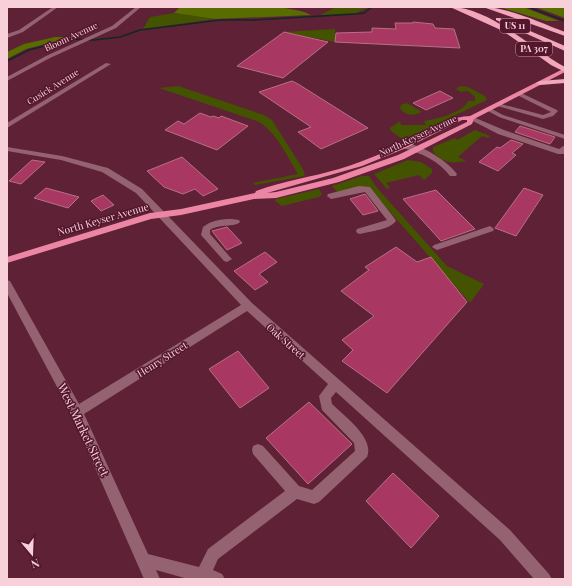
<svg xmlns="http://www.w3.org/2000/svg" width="572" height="586" font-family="'Playfair Display',serif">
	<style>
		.green { fill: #435300 }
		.forest { fill: #586c00 }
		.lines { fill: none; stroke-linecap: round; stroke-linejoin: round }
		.stream { stroke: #112824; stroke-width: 1.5 }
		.building { fill: #a83861; stroke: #b77084 }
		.minor { fill: #946270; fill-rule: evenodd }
		.major { fill: #ec86a4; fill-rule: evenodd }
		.highway { fill: #f2a7bb; fill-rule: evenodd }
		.labels { text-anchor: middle; stroke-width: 3; stroke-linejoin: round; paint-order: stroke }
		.shield { fill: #53162c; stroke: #c698a6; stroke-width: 1 }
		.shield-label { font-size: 9px; font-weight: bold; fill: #f8d0da }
		.far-street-label { font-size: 9px; fill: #f8d0da; stroke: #53162c }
		.street-label { font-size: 10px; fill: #f8d0da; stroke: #53162c }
		.near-street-label { font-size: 12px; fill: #f8d0da; stroke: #53162c }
	</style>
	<rect width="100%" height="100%" fill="#5f2136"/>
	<g class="green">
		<path d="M336,7H369L356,13L320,15Z"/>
		<path d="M174,13L215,19L143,29L150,17Z"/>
		<path d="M335,29V42L284,32Z"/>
		<path d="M178,86L264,115L272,120L303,169L305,176L255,185L253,183L298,174C287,156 276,131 257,121L159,88Z"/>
		<path d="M460,86L468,87L485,96L487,100L406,139H402L391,131L390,128L400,121L401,125H426L424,121C436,119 463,113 468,101H475V97L468,91L461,92L456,89Z"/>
		<path d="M407,103L422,112C414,116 405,116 400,108L401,105Z"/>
		<path d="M475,130L490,136L488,138L482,136L458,157L466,161C453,164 440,163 433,151V147L455,138L457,140Z"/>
		<path d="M408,160L421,162L432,169V173L424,180L419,175L386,183L390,188L387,189L374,174Z"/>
		<path d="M362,176H369L378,189L447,266L484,284L470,303L371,190L337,192L332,186Z"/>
		<path d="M319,189L322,194L319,197L282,206L275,201L276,199Z"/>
	</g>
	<g class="forest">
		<path d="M180,7C209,7 289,2 311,15L215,19L174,13Z"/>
		<path d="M499,7H523L559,21H546Z"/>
		<path d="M535,7H565V18Z"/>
		<path d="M55,37H73L26,49L7,59V52L24,44Z"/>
	</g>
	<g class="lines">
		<g class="stream">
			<path d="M528,7L565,21"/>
			<path d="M7,61L29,50L71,39L94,40L120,37L140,30L220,20H254L356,14L364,13L372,7"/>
		</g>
	</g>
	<g class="building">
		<path d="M413,22L433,24L435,28L454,29L460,48L335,42L336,33L372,32V28L396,29L395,23H413Z"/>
		<path d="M284,32L328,42L283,78L237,66Z"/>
		<path d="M292,81L298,84L368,128L321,149L298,132L311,127L259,92Z"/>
		<path d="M440,91L453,98L426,110L413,103Z"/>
		<path d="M200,113L211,117L213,116L219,118L221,116L248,126L217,150L165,130L178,121L184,124Z"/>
		<path d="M520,126L555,137L550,144L515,132Z"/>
		<path d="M511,140L523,144L512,153L516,155L498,171L479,162L497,147L500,148Z"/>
		<path d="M182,157L218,189L203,196L195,189L183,194L164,187L147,171Z"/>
		<path d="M32,160L45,162L21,184L9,181Z"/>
		<path d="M46,188L79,197L68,208L34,198Z"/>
		<path d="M524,188L543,195L516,236L495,228Z"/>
		<path d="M436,190L475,229L441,241L403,199Z"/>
		<path d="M365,194L378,211L363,215L350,199Z"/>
		<path d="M103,195L114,205L101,211L91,201Z"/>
		<path d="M227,227L242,243L227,250L212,231Z"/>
		<path d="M396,247L417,262L431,257L467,302L387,393L342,361L353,350L342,340L374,316L341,291L369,270L365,267Z"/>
		<path d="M265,252L277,262L259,274L268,282L255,290L234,271Z"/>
		<path d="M238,351L269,388L240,408L209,369Z"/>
		<path d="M309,402L352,444L308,484L266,438Z"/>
		<path d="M393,473L439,516L411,548L366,501Z"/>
	</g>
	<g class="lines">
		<g class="minor">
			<path d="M53,7H58L23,32L7,38V34L19,30Z"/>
			<path d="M136,7H141L116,28L50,58L7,81V77L46,56L112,26Z"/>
			<path d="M106,63L111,64L7,128V123Z"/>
			<path d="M519,92L557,110L558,111L553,116L543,119L494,105L497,103L543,115L551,112L517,95L516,94Z"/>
			<path d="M488,107L503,115L565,135V139L499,117L486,110L485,109Z"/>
			<path d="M469,117H473L504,130L559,149L565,145L564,154H558L498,134L469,119Z"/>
			<path d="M403,144C419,142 448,162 457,174L456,176H450C439,161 421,153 403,148Z"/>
			<path d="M7,147L62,156L108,168L142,189L252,303L510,530L549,574L552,579H534L500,540L336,392L331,398L332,404C344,416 375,438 367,457L319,502L314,504L297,499L218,559L213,570L222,574L225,579H188L156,570L160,579H144L72,415L7,293V280L10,281L79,404L241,305L136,193L102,172L61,160L7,151ZM247,311L328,384L319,396L322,410L354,443L355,451L312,490L299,486L263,446L258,444L253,446L252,450L253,454L285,491L208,549L199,567L148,554L84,414Z"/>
			<path d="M359,186L370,187L395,219L396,221C389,230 371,231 360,234L357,233L356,231L357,229L387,220L365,192L331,199L327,196L328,194Z"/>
			<path d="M232,219L239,220L240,222C234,228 220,223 210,230V234L230,257L232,259L227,262L224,261L201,235L203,227C212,220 221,219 232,219Z"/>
			<path d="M490,226L494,229L493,231L437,250L432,247L434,245Z"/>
		</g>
		<path class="major" d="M565,68V72L474,119L472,124L404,159L339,182L276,198L254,199L181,215L151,219L7,263V257L150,213L181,209L255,193L256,191C283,181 312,177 339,169C369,160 397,147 425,133C439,126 453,116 470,116ZM462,120H467V122L398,155L333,178L276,192L267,193L362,166L406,148Z"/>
		<g class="highway">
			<path d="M450,7C490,7 531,49 565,67V72L551,65L503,31Z"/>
			<path d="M483,7C508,7 541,23 565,32V36Z"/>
			<path d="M496,18H500L565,46V51L496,20Z"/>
			<path d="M565,79V83L540,85L536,83L540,81Z"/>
		</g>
	</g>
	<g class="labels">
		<g class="shield">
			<rect x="500" y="19" width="30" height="14" rx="3"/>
			<rect x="516" y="42" width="36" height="14" rx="3"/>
		</g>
		<g class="shield-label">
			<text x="515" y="29">US 11</text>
			<text x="534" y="52">PA 307</text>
		</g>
		<g class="far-street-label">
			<text transform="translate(71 37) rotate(-25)" y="3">Bloom Avenue</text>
			<text transform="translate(53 87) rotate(-32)" y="3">Cusick Avenue</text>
			<text transform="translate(418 136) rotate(-25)" y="3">North Keyser Avenue</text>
		</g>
		<g class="street-label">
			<text transform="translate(103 219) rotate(-16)" y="4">North Keyser Avenue</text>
			<text transform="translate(286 341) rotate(42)" y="4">Oak Street</text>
			<text transform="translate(162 359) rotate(-32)" y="4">Henry Street</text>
		</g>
		<g class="near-street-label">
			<text transform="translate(83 430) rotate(64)" y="4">West Market Street</text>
		</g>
	</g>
	<rect width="572" height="586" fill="none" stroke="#f8d0da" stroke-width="16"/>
	<g transform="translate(32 554) rotate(161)" stroke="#53162c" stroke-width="3" paint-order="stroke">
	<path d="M0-3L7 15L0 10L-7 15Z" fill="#f8d0da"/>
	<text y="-6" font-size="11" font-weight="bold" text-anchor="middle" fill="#f8d0da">N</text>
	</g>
</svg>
